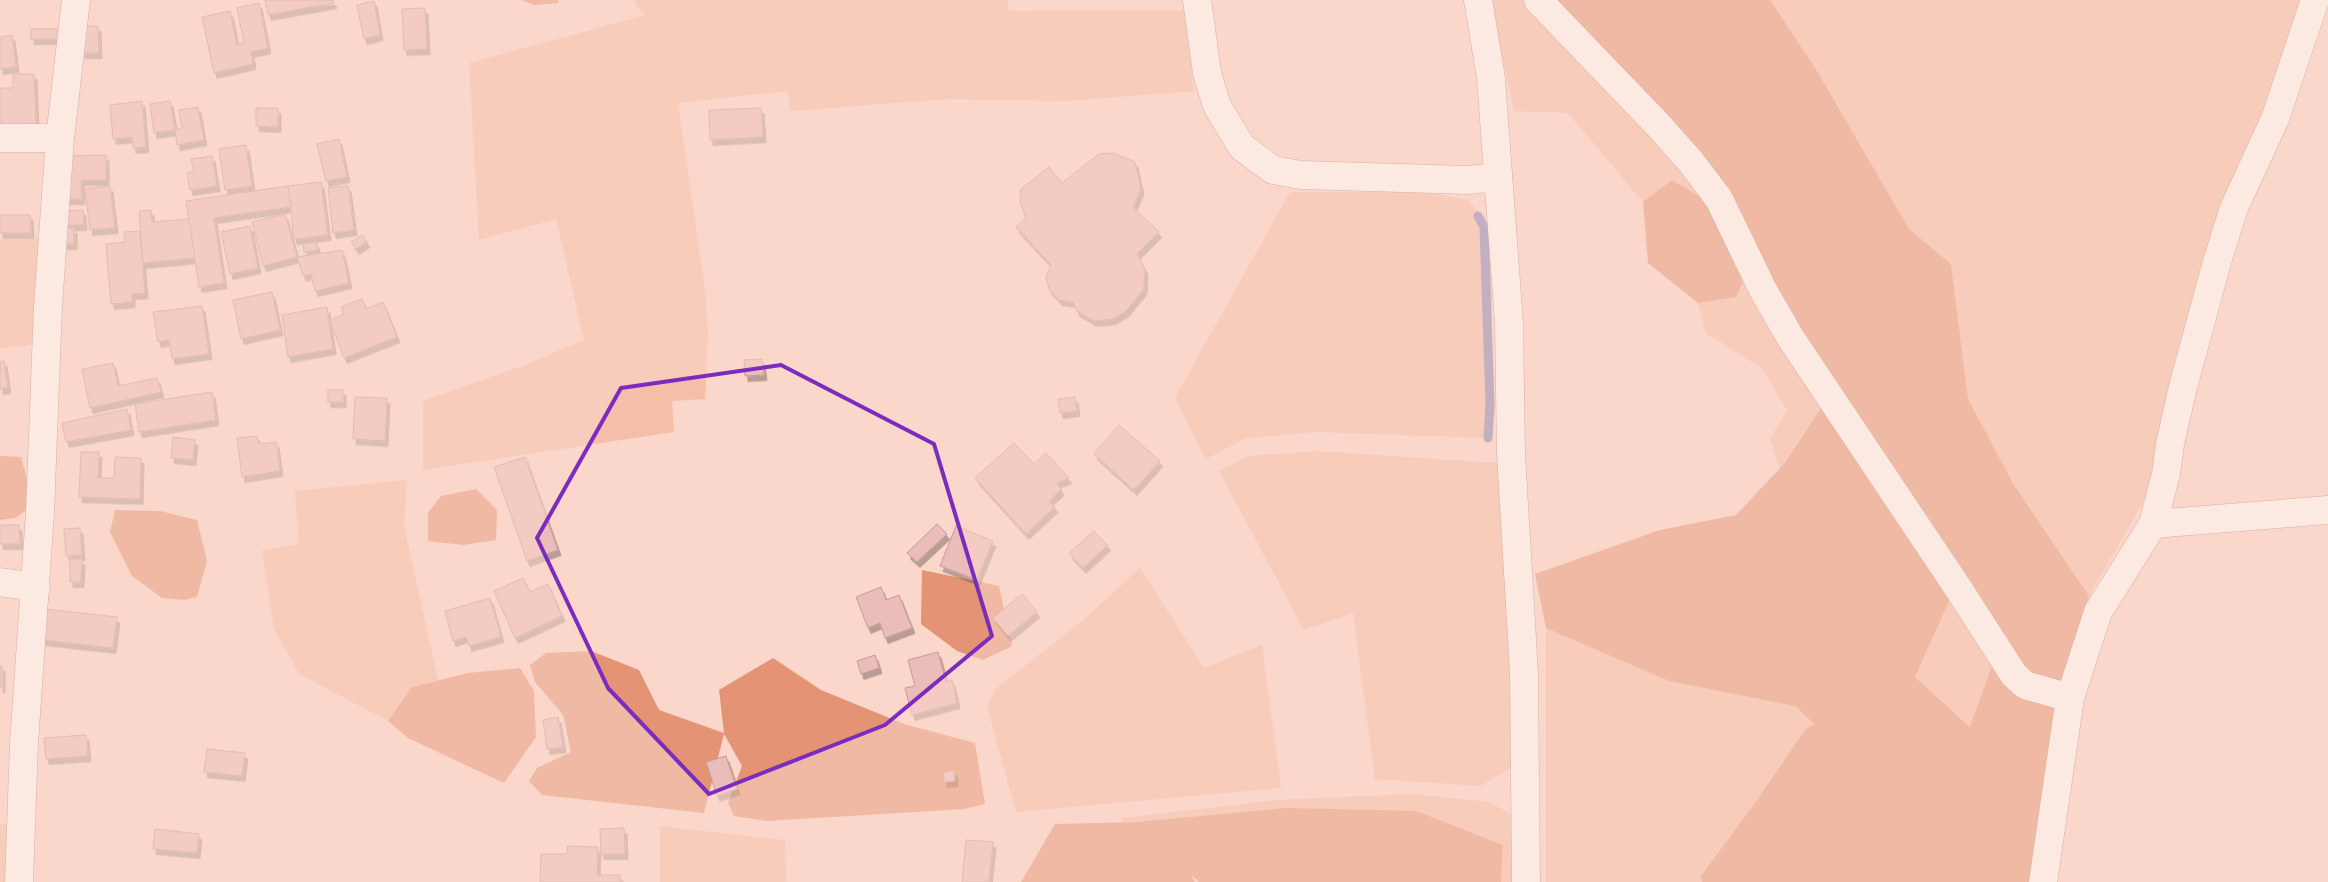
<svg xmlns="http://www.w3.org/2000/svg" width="2328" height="882" font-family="Cabin,sans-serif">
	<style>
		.green { fill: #f4bea9 }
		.forest { fill: #e49474 }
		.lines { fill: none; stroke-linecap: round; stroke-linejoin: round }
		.stream { stroke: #817eb1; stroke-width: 9 }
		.building { fill: #ebbdba; stroke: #c59997; filter: url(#shadow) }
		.minor-casing { stroke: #a98273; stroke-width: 29 }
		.minor { stroke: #fff; stroke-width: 28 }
		.marked { fill: none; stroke: #7b2cbf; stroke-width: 4; stroke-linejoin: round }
	</style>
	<defs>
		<filter id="shadow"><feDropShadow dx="3" dy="5.5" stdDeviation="0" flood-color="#0004"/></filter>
	</defs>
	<rect width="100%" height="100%" fill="#fad7ca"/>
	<g class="green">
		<path d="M636,0H1007L1009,11L1185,10L1194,91L1064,101L946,99L791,111L787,91L678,103L705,290L708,332L705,399L672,401L674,432L423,470V401L525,365L584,340L556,219L479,240L469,63L646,15L635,4Z"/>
		<path d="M1490,0H1524L1712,204L1672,180L1643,202L1568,113L1514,111Z"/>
		<path d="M1770,0H2302L2150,491L2089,596L2014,485L1968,399L1951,264L1909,229L1817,71Z"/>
		<path d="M1290,192H1424L1468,200L1494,230L1488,438L1315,432L1246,438L1206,459L1175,398Z"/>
		<path d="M44,239L35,344L0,349V240Z"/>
		<path d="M1743,282L1823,405L1780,469L1770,439L1787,410L1762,368L1706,333L1698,303L1736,297Z"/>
		<path d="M1316,451L1497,463L1518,764L1480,786L1375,779L1353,613L1304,630L1219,471L1250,456Z"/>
		<path d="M407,480L404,526L438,680L412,687L388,721L299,674L274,628L262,551L299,544L295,491Z"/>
		<path d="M1140,568L1204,668L1262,645L1281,788L1016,812L987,706L997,688L1081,622Z"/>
		<path d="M1954,590L1994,660L1971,727L1915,677Z"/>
		<path d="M1546,628L1669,681L1795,706L1814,725L1805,730L1755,803L1702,876V882H1546Z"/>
		<path d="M1412,794L1489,802L1516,817V882H1501L1503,845L1122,824V818L1276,800Z"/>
		<path d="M0,824L11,825V882H0Z"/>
		<path d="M660,826L785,840L786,882H660Z"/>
	</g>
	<g class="forest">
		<path d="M521,0H558V3L534,5Z"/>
		<path d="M1553,0H1770L1817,71L1909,229L1951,264L1968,399L2014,485L2089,596L2065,683L2026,676L1778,303L1727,196Z"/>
		<path d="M1672,180L1712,204L1743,282L1736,297L1698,303L1648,263L1643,202Z"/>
		<path d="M1823,405L1954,590L1915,677L1970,727L1994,660L2060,704L2031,882H1702L1701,876L1755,803L1805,730L1814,724L1795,706L1669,681L1546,628L1535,574L1660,530L1736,515L1784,464Z"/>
		<path d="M0,456L21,457L34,505L15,518L0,520Z"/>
		<path d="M476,489L497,510L496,540L463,545L428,541V513L441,496Z"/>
		<path d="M115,510L160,511L197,520L207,561L197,597L185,600L162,598L132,576L110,532Z"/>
		<path d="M922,570L999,586L1012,646L983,660L957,651L921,624Z"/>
		<path d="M591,651L639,670L659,710L724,733L719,690L773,658L821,690L904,724L975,743L985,804L964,809L767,821L734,816L728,803L742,766L724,734L704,813L542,795L529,781L537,768L571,752L563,715L535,682L530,665L546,653Z"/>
		<path d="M520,668L534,691L536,737L504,783L408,738L388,721L412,687L468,673Z"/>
		<path d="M1286,808L1416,811L1503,845L1501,882H1199L1191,875L1195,882H1021L1055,824L1137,822Z"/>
	</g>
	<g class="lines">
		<path class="stream" d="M1478,216L1484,227L1490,405L1488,438"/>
	</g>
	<g class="building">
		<path d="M265,0H333L334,3L268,15Z"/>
		<path d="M374,1L380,35L364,39L357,5Z"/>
		<path d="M259,3L268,48L251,52L253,64L214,73L202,17L230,11L237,45L244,43L237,8Z"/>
		<path d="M425,8L427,49L404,50L402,9Z"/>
		<path d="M82,26H98L99,53H82Z"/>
		<rect x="31" y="29" width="27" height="10"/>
		<path d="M12,35L16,67L0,69V37Z"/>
		<path d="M13,74H34L36,124L0,125V88H13Z"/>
		<path d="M142,101L146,147L133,148L132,137L113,139L110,105Z"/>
		<path d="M170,101L175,130L154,133L150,104Z"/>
		<path d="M198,107L204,140L177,145L175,130L182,129L179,110Z"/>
		<path d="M256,108H278V127L256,126Z"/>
		<path d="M761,108L763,137L710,140L709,110Z"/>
		<path d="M339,139L347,177L326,181L317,144Z"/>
		<path d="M246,145L252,186L225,190L219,149Z"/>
		<path d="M1113,153L1135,162L1141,189L1133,207L1159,232L1137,254L1145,269L1144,289L1126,311L1113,319L1094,321L1077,311L1073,302L1059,300L1049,289L1046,277L1051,265L1016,227L1026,218L1020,202L1021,189L1049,167L1062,183L1099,154Z"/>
		<path d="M106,155V180H81L82,199H66L65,156Z"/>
		<path d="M212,156L217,186L190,190L187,173L194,171L191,159Z"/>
		<path d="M321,182L328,235L294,239L288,186Z"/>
		<path d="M110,186L115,228L90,230L85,189Z"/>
		<path d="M288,186L291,207L214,218L224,283L199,287L186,201Z"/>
		<path d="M348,186L354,230L333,233L328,188Z"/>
		<path d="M83,210L84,225H64L63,211Z"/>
		<path d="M151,210L152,222L189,219L195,258L143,263L139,211Z"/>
		<path d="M285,214L297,257L263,266L252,222Z"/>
		<path d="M0,215H30L31,233H0Z"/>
		<path d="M250,226L258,268L230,274L221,232Z"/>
		<rect x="63" y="228" width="11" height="16"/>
		<path d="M140,231L145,293L132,294V302L111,304L106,244L125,242L124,232Z"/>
		<path d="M362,235L367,242L356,249L351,242Z"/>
		<path d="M316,242L318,250L304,252L303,244Z"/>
		<path d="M342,250L349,283L315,291L311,274L303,276L297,257Z"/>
		<path d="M272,292L280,330L241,339L233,300Z"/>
		<path d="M362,299L366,309L383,302L397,337L344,358L330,320L344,314L341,307Z"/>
		<path d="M202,306L209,354L172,359L169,340L158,342L153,312Z"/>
		<path d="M327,307L333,349L288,357L282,315Z"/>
		<path d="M762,359L764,375L745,376L744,360Z"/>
		<path d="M4,361L8,388L0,389V362Z"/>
		<path d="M113,363L118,386L157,378L161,392L90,408L82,369Z"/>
		<rect x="328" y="390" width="15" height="12"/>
		<path d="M212,392L216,420L139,432L135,404Z"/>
		<path d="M355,397L387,398L385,441L353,439Z"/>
		<path d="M1075,397L1077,411L1060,413L1058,399Z"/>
		<path d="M127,409L131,430L66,442L62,423Z"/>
		<path d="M1119,425L1160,461L1134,490L1094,454Z"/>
		<path d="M257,436L259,444L276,442L280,471L242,477L237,438Z"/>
		<path d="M173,437L195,440L193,460L171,458Z"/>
		<path d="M1014,443L1034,464L1046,453L1069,478L1057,483L1061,490L1049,501L1055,507L1026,534L975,478Z"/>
		<path d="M81,452H99L98,478H114L115,457L141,458L140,499L79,497Z"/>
		<path d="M525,457L558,550L527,561L494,467Z"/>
		<path d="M937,524L947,534L917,562L907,553Z"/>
		<path d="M0,525H19L20,544H0Z"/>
		<path d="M956,526L993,541L977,580L940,566Z"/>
		<path d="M80,528L82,555L66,556L64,529Z"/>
		<path d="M1094,531L1108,545L1083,568L1069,553Z"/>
		<path d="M70,559H82L81,582H70Z"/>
		<path d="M523,578L530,592L548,584L562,616L515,638L494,591Z"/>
		<path d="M881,587L886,600L899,595L912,628L885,638L880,623L868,628L856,597Z"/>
		<path d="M1022,594L1037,612L1008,636L993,618Z"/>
		<path d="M490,598L501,637L469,646L466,637L453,641L445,611Z"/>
		<path d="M45,609L117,617L113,648L42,640Z"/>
		<path d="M938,652L946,682L952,680L957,703L912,715L905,688L915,686L908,660Z"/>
		<path d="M875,655L879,668L861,674L857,661Z"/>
		<rect x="0" y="666" width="2" height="21"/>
		<path d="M558,717L563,747L547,749L543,720Z"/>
		<path d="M86,735L88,756L46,759L44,738Z"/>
		<path d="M207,749L245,753L242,776L204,772Z"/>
		<path d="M726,756L737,789L717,796L706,762Z"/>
		<path d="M954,770L955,781L944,782L943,772Z"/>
		<path d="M624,828L625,854H601L600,829Z"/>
		<path d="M155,829L199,834L197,853L153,849Z"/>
		<path d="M966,840L993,842L989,882H962Z"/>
		<path d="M567,846L598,847L597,875H620V882H540L541,854H567Z"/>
	</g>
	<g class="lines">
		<g class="minor-casing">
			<g id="minor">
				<path d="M1197,0L1207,73L1217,106L1242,147L1273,170L1301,175L1468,180L1498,177"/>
				<path d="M1478,0L1491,78L1509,323L1511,454L1524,673L1526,882"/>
				<path d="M1538,0L1660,127L1691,162L1719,199L1763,290L1790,337L1958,588L2014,675L2025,685L2070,698"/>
				<path d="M0,138H60"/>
				<path d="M2153,524L2328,510"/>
				<path d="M0,582L36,587"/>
				<path d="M19,882L24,743L40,513L48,306L60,138L76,0"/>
				<path d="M2043,882L2070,698L2098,612L2153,524L2166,474L2170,444L2183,387L2217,262L2234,208L2275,119L2315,0"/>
			</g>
		</g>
		<use href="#minor" class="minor"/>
	</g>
	<path d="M0 0H2328V882H0ZM781,365L934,444L992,636L885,725L709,794L608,688L537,538L621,388Z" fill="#fad7ca" fill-opacity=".55" fill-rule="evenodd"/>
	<path class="marked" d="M781,365L934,444L992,636L885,725L709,794L608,688L537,538L621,388Z"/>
</svg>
